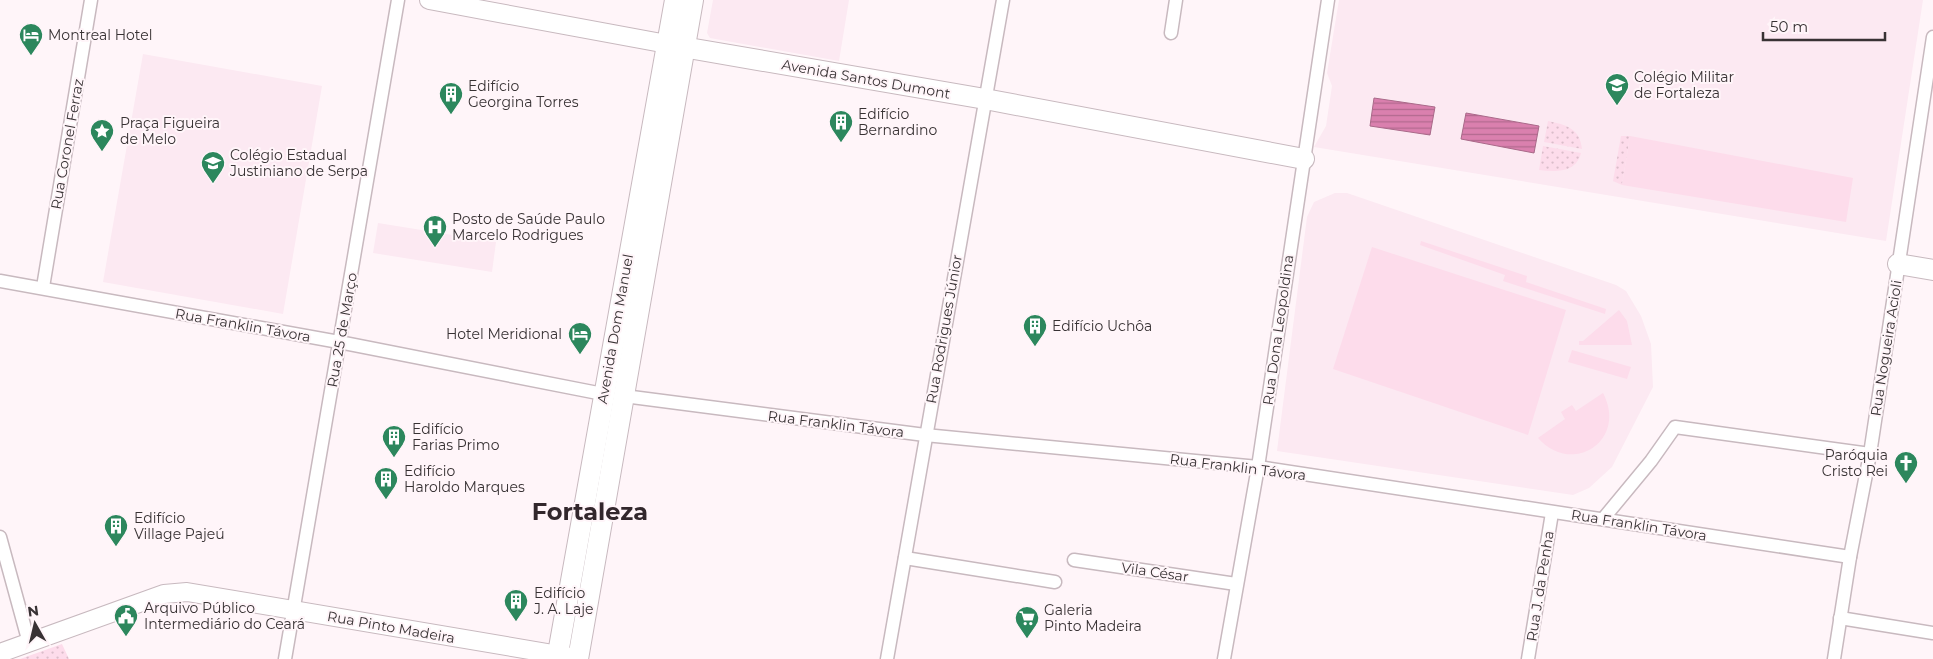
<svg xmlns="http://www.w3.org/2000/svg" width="1933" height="659" font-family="Montserrat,sans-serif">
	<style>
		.built { fill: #fce9f2 }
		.grass { fill: url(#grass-dots) }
		.garden { fill: #fddceb }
		.water { fill: url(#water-rules); stroke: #a96989 }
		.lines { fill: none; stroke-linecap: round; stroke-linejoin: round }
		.minor-casing { stroke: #c8b9bf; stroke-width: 15 }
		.secondary-casing { stroke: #c8b9bf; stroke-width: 20 }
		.primary-casing { stroke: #c8b9bf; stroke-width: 22 }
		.minor { stroke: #fff; stroke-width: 12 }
		.secondary { stroke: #fff; stroke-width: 18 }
		.primary { stroke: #fff; stroke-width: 20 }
		.labels { text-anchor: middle; stroke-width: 4; stroke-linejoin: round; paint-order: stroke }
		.poi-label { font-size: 14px; fill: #383234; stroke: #fff5f9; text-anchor: start }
		.street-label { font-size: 14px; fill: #383234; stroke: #fff5f9 }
		.town-label { font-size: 24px; font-weight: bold; fill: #32272c; stroke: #fff5f9 }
	</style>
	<defs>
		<pattern id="grass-dots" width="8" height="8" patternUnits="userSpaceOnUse" patternTransform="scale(1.25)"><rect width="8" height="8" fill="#fddceb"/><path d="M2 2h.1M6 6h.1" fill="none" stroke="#dabdca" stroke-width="1.8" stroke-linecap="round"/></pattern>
		<pattern id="water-rules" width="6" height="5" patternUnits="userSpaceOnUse" patternTransform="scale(1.25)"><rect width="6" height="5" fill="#da80ae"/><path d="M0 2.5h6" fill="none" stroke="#b2698e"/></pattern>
	</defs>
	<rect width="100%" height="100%" fill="#fff5f9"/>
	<g class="built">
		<path d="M713,0H849L839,61L710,38L707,33Z"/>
		<path d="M1339,0H1923L1886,241L1314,147L1326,126L1332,86L1327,73Z"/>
		<path d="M143,54L322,86L283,314L103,282Z"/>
		<path d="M1335,193H1347L1616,285L1626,291L1641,316L1651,344L1653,387L1612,467L1589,488L1573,495L1277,451L1307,217L1314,202Z"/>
		<path d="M378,223L496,242L492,272L373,253Z"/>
	</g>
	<g class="grass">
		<path d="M1548,121C1566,125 1580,128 1582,149L1544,142Z"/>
		<path d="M1621,136H1630L1622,185L1613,181Z"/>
		<path d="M1543,146L1581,153C1576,173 1556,172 1539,170Z"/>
		<path d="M62,644L69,659H20Z"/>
	</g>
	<g class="garden">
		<path d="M1630,136L1853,178L1846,222L1622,185Z"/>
		<path d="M1421,241L1527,276L1526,282L1606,309L1605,314L1503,281L1505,275L1420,245Z"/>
		<path d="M1372,247L1566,310L1528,435L1333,369Z"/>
		<path d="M1619,310L1627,321L1632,345H1579V341H1583Z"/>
		<path d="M1572,350L1631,367L1627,379L1568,362Z"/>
		<path d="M1603,393C1628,440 1573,477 1538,438L1565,419L1561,412L1572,405L1576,411Z"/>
	</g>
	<g class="water">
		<path d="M1374,98L1435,107L1430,135L1370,126Z"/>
		<path d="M1466,113L1539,126L1534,153L1461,139Z"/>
	</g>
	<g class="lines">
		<g class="minor-casing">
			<g id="minor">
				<path d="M1171,33L1176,0"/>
				<path d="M0,281L339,342L603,394"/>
				<path d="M43,287L91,0"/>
				<path d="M624,396L925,435L1258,467L1850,557"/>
				<path d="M1603,519L1651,461L1675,427L1870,454"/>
				<path d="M0,537L29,643"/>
				<path d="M905,558L1055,582"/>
				<path d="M1074,560L1236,584"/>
				<path d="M1840,618L1933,633"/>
				<path d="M285,659L398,0"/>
				<path d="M887,659L1003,0"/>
				<path d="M1224,659L1258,467L1328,0"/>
				<path d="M1528,659L1552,513"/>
				<path d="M1834,659L1850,557L1870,454L1933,37"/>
			</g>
		</g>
		<g class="secondary-casing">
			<g id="secondary">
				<path d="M429,0L667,44"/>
				<path d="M0,653L164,594L187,592L571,657"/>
			</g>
		</g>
		<g class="primary-casing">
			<g id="primary">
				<path d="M671,45L985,99L1304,159"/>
				<path d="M1898,264L1933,270"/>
				<path d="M557,659L675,0"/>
				<path d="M578,659L693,0"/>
			</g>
		</g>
		<use href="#minor" class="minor"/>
		<use href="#secondary" class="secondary"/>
		<use href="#primary" class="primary"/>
	</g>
	<defs>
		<g id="hotel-pin" transform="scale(1.25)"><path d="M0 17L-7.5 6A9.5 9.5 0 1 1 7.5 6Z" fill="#2c875d" stroke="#fff5f9"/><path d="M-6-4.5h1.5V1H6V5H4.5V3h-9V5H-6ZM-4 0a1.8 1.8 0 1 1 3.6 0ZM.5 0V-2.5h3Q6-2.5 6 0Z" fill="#fff"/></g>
		<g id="school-pin" transform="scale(1.25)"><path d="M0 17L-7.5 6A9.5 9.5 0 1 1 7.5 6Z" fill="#2c875d" stroke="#fff5f9"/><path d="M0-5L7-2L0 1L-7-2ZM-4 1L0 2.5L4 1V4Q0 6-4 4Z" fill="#fff"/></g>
		<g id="building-pin" transform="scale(1.25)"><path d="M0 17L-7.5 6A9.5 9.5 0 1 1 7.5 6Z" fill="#2c875d" stroke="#fff5f9"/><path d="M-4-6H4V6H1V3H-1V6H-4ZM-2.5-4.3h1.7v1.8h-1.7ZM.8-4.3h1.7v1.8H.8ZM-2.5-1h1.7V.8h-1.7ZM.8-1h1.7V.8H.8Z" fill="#fff"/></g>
		<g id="sight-pin" transform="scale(1.25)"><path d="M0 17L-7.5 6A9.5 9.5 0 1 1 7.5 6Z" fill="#2c875d" stroke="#fff5f9"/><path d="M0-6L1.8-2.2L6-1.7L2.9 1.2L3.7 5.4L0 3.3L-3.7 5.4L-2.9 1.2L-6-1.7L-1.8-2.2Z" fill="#fff"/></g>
		<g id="hospital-pin" transform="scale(1.25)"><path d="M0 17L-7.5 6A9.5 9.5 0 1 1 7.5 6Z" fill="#2c875d" stroke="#fff5f9"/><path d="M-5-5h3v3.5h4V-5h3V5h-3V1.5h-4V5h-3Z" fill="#fff"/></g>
		<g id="church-pin" transform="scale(1.25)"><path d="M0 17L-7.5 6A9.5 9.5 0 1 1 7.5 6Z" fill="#2c875d" stroke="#fff5f9"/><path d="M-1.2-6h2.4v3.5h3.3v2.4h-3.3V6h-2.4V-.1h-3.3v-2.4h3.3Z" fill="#fff"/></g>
		<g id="civic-pin" transform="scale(1.25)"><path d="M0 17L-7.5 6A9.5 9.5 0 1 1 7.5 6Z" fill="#2c875d" stroke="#fff5f9"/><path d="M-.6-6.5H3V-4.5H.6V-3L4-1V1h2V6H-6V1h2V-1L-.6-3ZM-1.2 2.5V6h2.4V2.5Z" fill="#fff"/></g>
		<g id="supermarket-pin" transform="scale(1.25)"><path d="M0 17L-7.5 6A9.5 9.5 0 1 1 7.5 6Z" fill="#2c875d" stroke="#fff5f9"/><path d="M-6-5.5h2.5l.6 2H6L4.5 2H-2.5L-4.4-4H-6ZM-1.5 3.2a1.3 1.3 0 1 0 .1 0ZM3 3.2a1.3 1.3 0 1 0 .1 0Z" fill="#fff"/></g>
	</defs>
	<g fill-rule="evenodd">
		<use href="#hotel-pin" x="31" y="35"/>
		<use href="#school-pin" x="1617" y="85"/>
		<use href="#building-pin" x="451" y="94"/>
		<use href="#building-pin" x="841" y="122"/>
		<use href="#sight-pin" x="102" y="131"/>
		<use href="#school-pin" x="213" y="163"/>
		<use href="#hospital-pin" x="435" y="227"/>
		<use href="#building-pin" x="1035" y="326"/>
		<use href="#hotel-pin" x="580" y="334"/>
		<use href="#building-pin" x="394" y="437"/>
		<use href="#church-pin" x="1906" y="463"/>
		<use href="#building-pin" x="386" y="479"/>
		<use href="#building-pin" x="116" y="526"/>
		<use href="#building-pin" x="516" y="601"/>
		<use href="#civic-pin" x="126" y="616"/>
		<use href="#supermarket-pin" x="1027" y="618"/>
	</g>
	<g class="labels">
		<g class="poi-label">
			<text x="48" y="40">Montreal Hotel</text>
			<text x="1634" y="82">Colégio Militar<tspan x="1634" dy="16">de Fortaleza</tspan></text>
			<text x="468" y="91">Edifício<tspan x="468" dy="16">Georgina Torres</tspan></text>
			<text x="858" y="119">Edifício<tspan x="858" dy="16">Bernardino</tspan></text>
			<text x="120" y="128">Praça Figueira<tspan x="120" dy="16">de Melo</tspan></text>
			<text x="230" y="160">Colégio Estadual<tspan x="230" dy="16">Justiniano de Serpa</tspan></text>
			<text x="452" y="224">Posto de Saúde Paulo<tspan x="452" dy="16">Marcelo Rodrigues</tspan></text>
			<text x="1052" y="331">Edifício Uchôa</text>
			<text x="562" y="339" text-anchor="end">Hotel Meridional</text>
			<text x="412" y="434">Edifício<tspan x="412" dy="16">Farias Primo</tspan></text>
			<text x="1888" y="460" text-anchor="end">Paróquia<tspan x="1888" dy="16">Cristo Rei</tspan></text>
			<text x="404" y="476">Edifício<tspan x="404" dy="16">Haroldo Marques</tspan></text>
			<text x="134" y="523">Edifício<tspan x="134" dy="16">Village Pajeú</tspan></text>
			<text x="534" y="598">Edifício<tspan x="534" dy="16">J. A. Laje</tspan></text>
			<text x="144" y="613">Arquivo Público<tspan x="144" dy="16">Intermediário do Ceará</tspan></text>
			<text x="1044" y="615">Galeria<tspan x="1044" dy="16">Pinto Madeira</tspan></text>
		</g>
		<g class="street-label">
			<text transform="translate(866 79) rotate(10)" y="5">Avenida Santos Dumont</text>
			<text transform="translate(67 144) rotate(-80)" y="5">Rua Coronel Ferraz</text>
			<text transform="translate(243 325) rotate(10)" y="5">Rua Franklin Távora</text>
			<text transform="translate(615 329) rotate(-80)" y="5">Avenida Dom Manuel</text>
			<text transform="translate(944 329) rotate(-80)" y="5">Rua Rodrigues Júnior</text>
			<text transform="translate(342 330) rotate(-80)" y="5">Rua 25 de Março</text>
			<text transform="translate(1278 330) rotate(-82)" y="5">Rua Dona Leopoldina</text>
			<text transform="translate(1886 348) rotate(-81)" y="5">Rua Nogueira Acioli</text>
			<text transform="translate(836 424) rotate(7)" y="5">Rua Franklin Távora</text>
			<text transform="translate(1238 467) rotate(7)" y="5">Rua Franklin Távora</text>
			<text transform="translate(1639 525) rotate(9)" y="5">Rua Franklin Távora</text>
			<text transform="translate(1155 572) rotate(8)" y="5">Vila César</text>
			<text transform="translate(1540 586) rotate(-81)" y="5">Rua J. da Penha</text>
			<text transform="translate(391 627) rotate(10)" y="5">Rua Pinto Madeira</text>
		</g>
		<g class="town-label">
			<text x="590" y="520">Fortaleza</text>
		</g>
	</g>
	<g transform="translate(35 624) rotate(352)" stroke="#fff5f9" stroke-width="4" paint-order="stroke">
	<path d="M0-4L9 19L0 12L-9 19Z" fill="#383234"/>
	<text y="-8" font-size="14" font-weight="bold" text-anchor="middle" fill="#383234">N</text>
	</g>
	<path d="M1763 32v8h122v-8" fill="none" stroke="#383234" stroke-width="2.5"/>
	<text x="1770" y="32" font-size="15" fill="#383234" stroke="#fff5f9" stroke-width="4" paint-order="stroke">50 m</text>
</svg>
